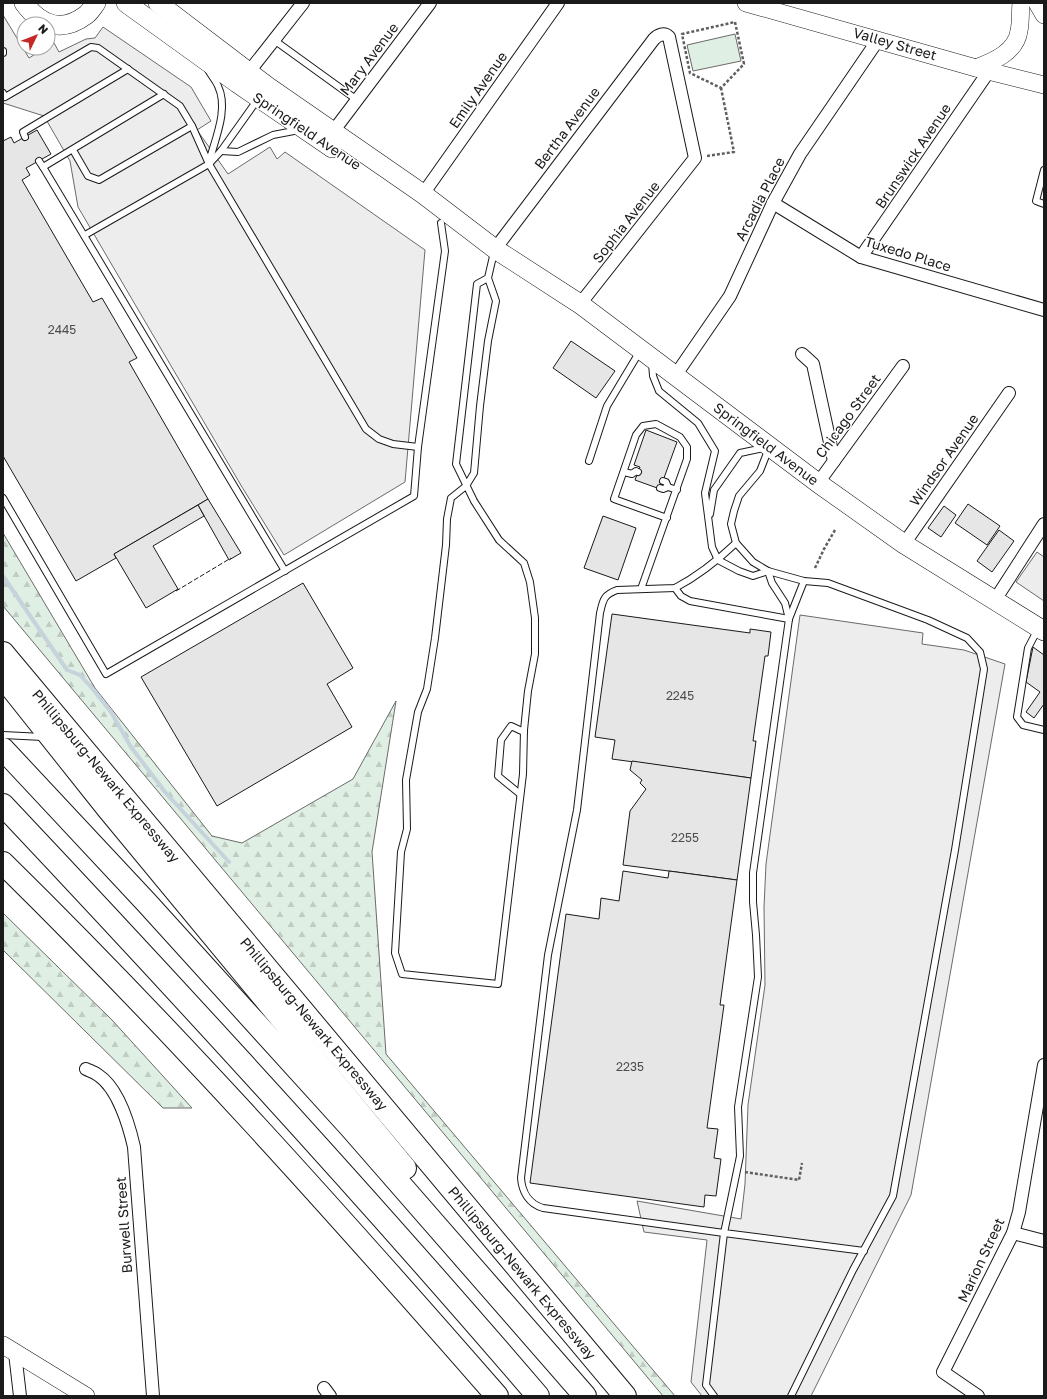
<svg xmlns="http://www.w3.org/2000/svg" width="1047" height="1399" font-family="'Golos Text',sans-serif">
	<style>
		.forest { fill: url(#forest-firs); stroke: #6a6a6a }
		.pitch { fill: #e0efe3; stroke: #6a6a6a }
		.parking { fill: #ededed; stroke: #6a6a6a }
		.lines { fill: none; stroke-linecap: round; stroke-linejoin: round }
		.stream { stroke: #c6d2dc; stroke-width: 4 }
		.building { fill: #e6e6e6; stroke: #1a1a1a }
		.lane-casing { stroke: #1a1a1a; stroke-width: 8 }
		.street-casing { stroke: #1a1a1a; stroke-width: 14 }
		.secondary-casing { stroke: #1a1a1a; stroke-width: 18 }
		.primary-casing { stroke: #1a1a1a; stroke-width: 20 }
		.highway-casing { stroke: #1a1a1a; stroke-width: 24 }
		.path { stroke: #5f5f5f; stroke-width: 2.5; stroke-dasharray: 3 2; stroke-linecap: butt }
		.lane { stroke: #fff; stroke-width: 6 }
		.street { stroke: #fff; stroke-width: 12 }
		.secondary { stroke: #fff; stroke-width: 17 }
		.primary { stroke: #fff; stroke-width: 19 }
		.highway { stroke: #fff; stroke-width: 22 }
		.fence { stroke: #1a1a1a; stroke-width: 1; stroke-dasharray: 5 2; stroke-linecap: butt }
		.labels { text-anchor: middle; stroke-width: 3; stroke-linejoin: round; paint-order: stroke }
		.number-label { font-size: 12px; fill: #4d4d4d }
		.street-label { font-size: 14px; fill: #1a1a1a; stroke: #fff }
	</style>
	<defs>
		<pattern id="forest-firs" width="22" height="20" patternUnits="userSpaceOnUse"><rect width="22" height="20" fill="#e0efe3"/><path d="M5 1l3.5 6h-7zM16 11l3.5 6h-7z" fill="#c0ccc2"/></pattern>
	</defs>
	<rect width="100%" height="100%" fill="#fff"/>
	<g class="forest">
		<path d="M3,533L95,688L212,836L242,843L353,779L396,701L372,852L386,1054L675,1396H663L3,606Z"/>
		<path d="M3,913L112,1020L192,1108H163L3,950Z"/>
	</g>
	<path class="pitch" d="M735,34L741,61L693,71L687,45Z"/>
	<g class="parking">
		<path d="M3,15L29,58L45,48H48V46L54,43L59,52L86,39L95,38L103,27L191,87L211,121L197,130L228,174L270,147L277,159L285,152L425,250L405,482L284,555L242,487L78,207L70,161L44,116L3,103Z"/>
		<path d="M1037,552L1044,557V601L1016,582Z"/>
		<path d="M800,615L923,633L922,644L964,650L1005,664L911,1195L811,1396H702L691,1382L707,1240L644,1232L637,1201L741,1219L745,1184L748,1105L765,985L764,907L766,864Z"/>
	</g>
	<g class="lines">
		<path class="stream" d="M3,576L67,670L80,675L92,688L111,712L131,747L165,792L229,862"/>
	</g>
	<g class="building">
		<path d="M37,130L51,154L26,168L30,175L22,180L93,302L102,298L137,358L129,362L208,499L114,554L116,558L76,581L3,456V141L11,137L14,143Z"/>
		<path d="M571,341L615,371L596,398L553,368Z"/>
		<path d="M646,430L677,442L660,489L635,480L640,467L634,465Z"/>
		<path d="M208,499L241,553L229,560L198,505Z"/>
		<path d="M968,504L1000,526L987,545L955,523Z"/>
		<path d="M198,505L204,516L153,546L178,589L146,608L114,554Z"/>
		<path d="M944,506L956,515L941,537L928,528Z"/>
		<path d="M603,516L636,528L618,580L584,568Z"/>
		<path d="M999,530L1014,541L992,572L977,561Z"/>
		<path d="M303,583L353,668L327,684L352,727L217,806L141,677Z"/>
		<path d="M612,614L750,633V629L771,632L768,656H765L753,741H756L751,778L612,759L615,740L595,737Z"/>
		<path d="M1033,647L1044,655V704L1034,718L1026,712L1040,692L1026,682Z"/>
		<path d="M632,761L751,778L737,880L623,865L630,811L646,789L640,783L642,780L630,770Z"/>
		<path d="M623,871L668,878L669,871L737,880L720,1005H724L707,1128L718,1129L714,1158L721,1159L716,1196L705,1195L704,1207L530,1183L566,914L599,919L601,898L619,901Z"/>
	</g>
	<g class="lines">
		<g class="lane-casing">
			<g id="lane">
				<path d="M274,40L357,100"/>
				<path d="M3,51V53"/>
				<path d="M208,70C211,75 216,81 218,86C229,109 215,139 209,162"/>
				<path d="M3,93L5,97L91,47L98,48L180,106L192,126L99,180L88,176L73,150"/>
				<path d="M192,126L209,164L366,429L379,439L393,444L418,447"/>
				<path d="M25,137L23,132L128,69"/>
				<path d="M221,151L238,152L273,135L299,130"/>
				<path d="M39,161L43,167L164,94"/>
				<path d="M43,167L285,571"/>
				<path d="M1044,170L1036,201L1044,204"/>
				<path d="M85,235L209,164L221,151L258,99"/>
				<path d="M488,278L477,284L456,464L474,501L499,540L524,563L530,582L535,618V654L528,691L524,730L523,774L498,984L402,974L395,953L401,852L407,829L406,780L418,712L427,689L435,638L446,545L447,519L451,498L466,486L474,473L480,406L488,341L496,301L488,278L494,252"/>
				<path d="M652,363L653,376L659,391L698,423L715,451L705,493L712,547L718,560L739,571L753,576L768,571"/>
				<path d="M769,448L760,471L739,496L734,511L731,524L736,543L753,562L768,571L804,581L828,583L928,620L967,638L980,652L984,669L955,850L893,1196L853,1270L791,1396"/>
				<path d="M589,461L607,406L640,351"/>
				<path d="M624,472L632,474L636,471L638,472"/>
				<path d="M663,481L666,482L668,487L677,490"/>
				<path d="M660,488L663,489L668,487"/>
				<path d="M3,498L106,674L414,496L418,447L445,251L441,223"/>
				<path d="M710,514L714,490L740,453L764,448"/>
				<path d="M768,571L772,583L785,603L789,619"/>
				<path d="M804,581L789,619L753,873V902L756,935L758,977L738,1107L740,1156L724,1233L864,1251"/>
				<path d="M675,588L681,596L690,601L789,619"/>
				<path d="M641,589L687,459V447L680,437L656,424L643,426L636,435L614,499L667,518"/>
				<path d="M1038,629L1028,648L1017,717L1023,725L1044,730"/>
				<path d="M3,735L43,737"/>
				<path d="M520,794L498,776L501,740L511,726L524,732"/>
				<path d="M714,1396L706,1385L724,1233L543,1208C529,1204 522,1192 521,1178L548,955L577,810L600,613C603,601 603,595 617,590L675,588C698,576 718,560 736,543"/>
			</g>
		</g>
		<g class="street-casing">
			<g id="street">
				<path d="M248,73L303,3"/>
				<path d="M332,133L430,3"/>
				<path d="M423,194L558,3"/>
				<path d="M773,203L861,257L1044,310"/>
				<path d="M495,249L654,39C658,35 664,32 669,37L695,158L580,304"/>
				<path d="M861,257L989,71"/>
				<path d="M802,354L813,364L834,461"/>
				<path d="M675,376L730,296L773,203L800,154L878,40"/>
				<path d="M818,483L903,366"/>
				<path d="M904,544L1009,393"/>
				<path d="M995,600L1044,524"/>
				<path d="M86,1069C90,1071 94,1072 98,1075C118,1088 129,1125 134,1147L153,1396"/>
				<path d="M1013,1233L1044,1241"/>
				<path d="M15,1353L20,1396"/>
				<path d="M324,1388L330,1396"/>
				<path d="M978,1396L943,1372L1013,1233L1019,1212L1044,1065"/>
			</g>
		</g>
		<g class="secondary-casing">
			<g id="secondary">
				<path d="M746,3L976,68L1044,85"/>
				<path d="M1037,3L1044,15"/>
				<path d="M976,68C994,61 1016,52 1019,31C1021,22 1020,12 1021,3"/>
				<path d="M3,1345L86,1396"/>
			</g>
		</g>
		<g class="primary-casing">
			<g id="primary">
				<path d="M24,3C41,26 62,33 86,15C90,12 93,7 96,3"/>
				<path d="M126,3L237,83L332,148"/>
				<path d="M158,3L267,86L423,194L495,249L580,304L818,483L904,544L1044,631"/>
			</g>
		</g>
		<g class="highway-casing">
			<g id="highway">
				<path d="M3,653L625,1396"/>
				<path d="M3,677L108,809L405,1168"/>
				<path d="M3,749L146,902L351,1128L585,1396"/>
				<path d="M3,805C185,998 365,1194 538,1396"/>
				<path d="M3,863C176,1033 338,1214 497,1396"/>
			</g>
		</g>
		<g class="path">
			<path d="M735,22L744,64L721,88L690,73L682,34Z"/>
			<path d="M707,156L734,152L721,88"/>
			<path d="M815,568L824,549L835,530"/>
			<path d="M745,1172L799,1180L802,1163"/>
		</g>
		<use href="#lane" class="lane"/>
		<use href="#street" class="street"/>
		<use href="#secondary" class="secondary"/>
		<use href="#primary" class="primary"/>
		<use href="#highway" class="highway"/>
		<path class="fence" d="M176,591L231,558"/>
	</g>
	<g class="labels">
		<g class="number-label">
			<text x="62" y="334">2445</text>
			<text x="680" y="700">2245</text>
			<text x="685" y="842">2255</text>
			<text x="630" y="1071">2235</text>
		</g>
		<g class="street-label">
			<text transform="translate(895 44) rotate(16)" y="5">Valley Street</text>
			<text transform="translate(369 59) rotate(-53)" y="5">Mary Avenue</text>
			<text transform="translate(478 90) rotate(-55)" y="5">Emily Avenue</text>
			<text transform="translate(567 128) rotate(-53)" y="5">Bertha Avenue</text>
			<text transform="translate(307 131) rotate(34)" y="5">Springfield Avenue</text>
			<text transform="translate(913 156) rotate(-56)" y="5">Brunswick Avenue</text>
			<text transform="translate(760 199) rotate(-63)" y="5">Arcadia Place</text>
			<text transform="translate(626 222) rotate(-52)" y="5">Sophia Avenue</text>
			<text transform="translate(908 254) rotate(17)" y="5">Tuxedo Place</text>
			<text transform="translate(848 416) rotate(-54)" y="5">Chicago Street</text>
			<text transform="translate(766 444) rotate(37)" y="5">Springfield Avenue</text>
			<text transform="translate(944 460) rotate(-55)" y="5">Windsor Avenue</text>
			<text transform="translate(106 776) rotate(50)" y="5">Phillipsburg-Newark Expressway</text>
			<text transform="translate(314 1024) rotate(50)" y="5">Phillipsburg-Newark Expressway</text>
			<text transform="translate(124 1225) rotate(-94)" y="5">Burwell Street</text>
			<text transform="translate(981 1260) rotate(-65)" y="5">Marion Street</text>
			<text transform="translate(522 1273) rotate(50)" y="5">Phillipsburg-Newark Expressway</text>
		</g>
	</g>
	<rect width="1047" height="1399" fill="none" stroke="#1a1a1a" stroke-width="8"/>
	<g transform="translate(36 36) rotate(47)"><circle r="19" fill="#ffffff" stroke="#a3a3a3"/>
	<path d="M0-3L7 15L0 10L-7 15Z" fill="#c62828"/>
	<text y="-6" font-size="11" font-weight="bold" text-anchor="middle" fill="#1a1a1a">N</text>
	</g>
</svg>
